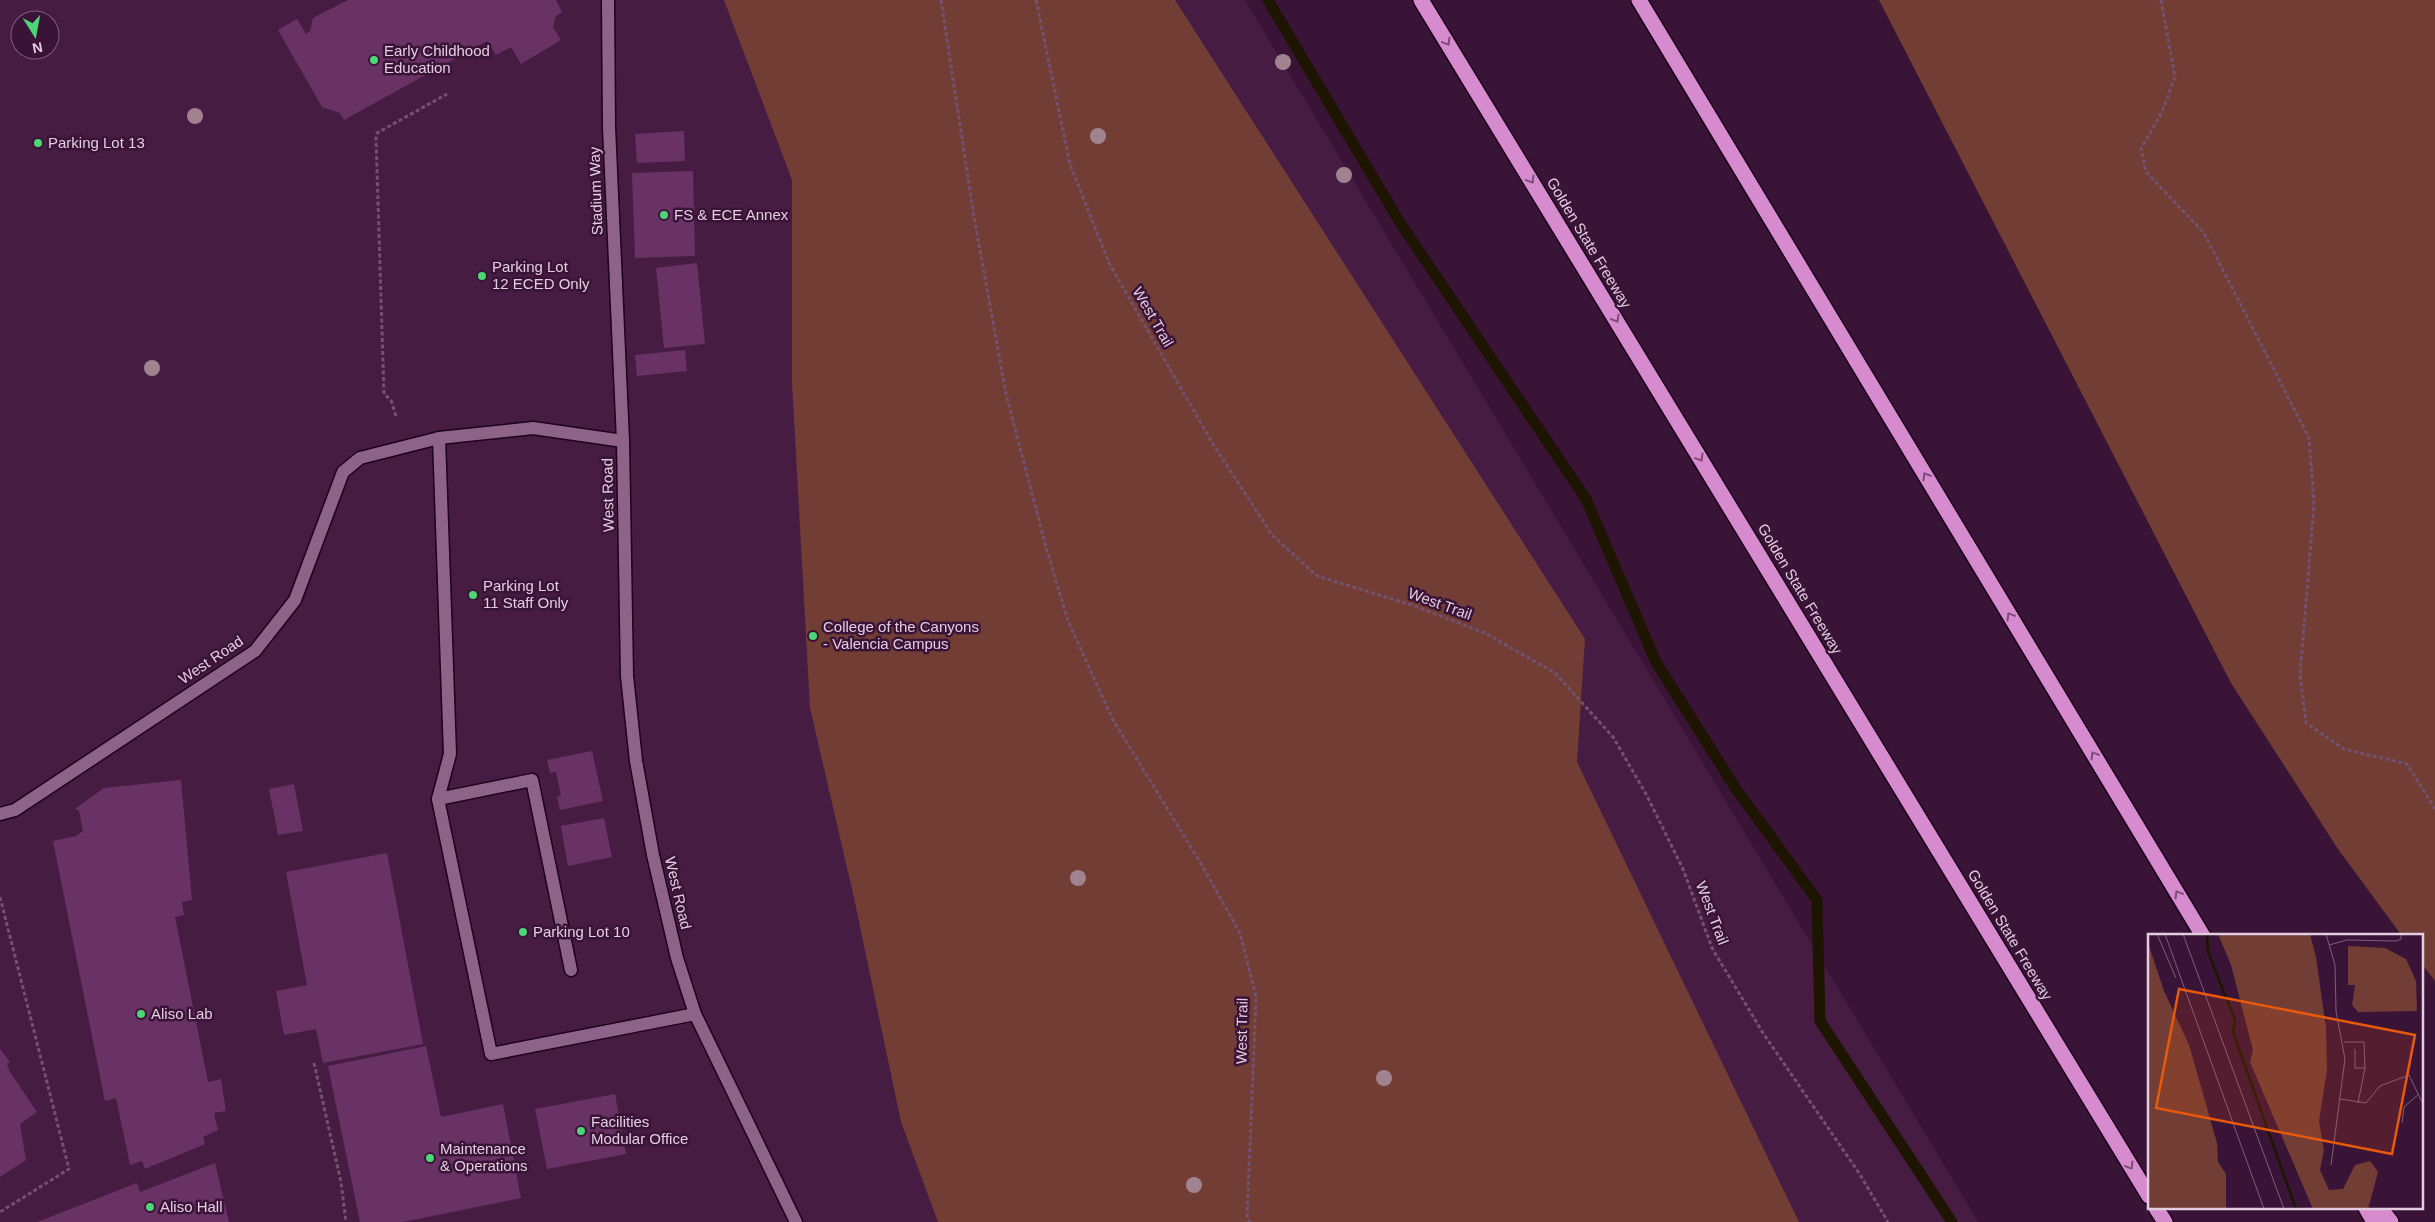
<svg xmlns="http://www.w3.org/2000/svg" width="2435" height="1222" font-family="Helvetica,sans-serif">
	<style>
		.built { fill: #461c43; fill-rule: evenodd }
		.green { fill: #723d34 }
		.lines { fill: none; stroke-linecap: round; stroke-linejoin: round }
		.stream { stroke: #1e1500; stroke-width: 11 }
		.building { fill: #693265 }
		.service-casing { stroke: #1f001e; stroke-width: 15 }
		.minor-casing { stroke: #1f001e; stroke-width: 15 }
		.motorway-casing { stroke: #1f001e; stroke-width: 18 }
		.path { stroke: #735270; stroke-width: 3; stroke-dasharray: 4 2.5; stroke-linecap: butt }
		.service { stroke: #8e638a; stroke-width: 12 }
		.minor { stroke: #8e638a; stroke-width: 12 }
		.motorway { stroke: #d68bcf; stroke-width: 15 }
		.tree { fill: #a18390 }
		.oneway { stroke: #804a7b }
		.poi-dot { fill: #4cd677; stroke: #3a1437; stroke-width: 2 }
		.labels { text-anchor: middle; stroke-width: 5; stroke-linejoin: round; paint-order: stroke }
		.poi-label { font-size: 15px; fill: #e4cce1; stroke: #3a1437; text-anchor: start }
		.street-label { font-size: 15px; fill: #e4cce1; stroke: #3a1437 }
		.inset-river { fill: none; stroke: #1e1500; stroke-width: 2.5 }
		.inset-road { fill: none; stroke: #7e5e7b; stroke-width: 1 }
		.view { fill: #e8590c; fill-opacity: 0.15; stroke: #e8590c; stroke-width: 2.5 }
		.inset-edge { fill: none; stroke: #e4cce1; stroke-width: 2.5 }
	</style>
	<rect width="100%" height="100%" fill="#3a1437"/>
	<path class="built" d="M0,0H1245L1978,1222H0ZM20,20H50V50H20Z"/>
	<g class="green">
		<path d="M724,0H1175L1585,639L1577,762L1799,1222H938L901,1122L854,898L810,708L792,383V180Z"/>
		<path d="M1879,0H2435V981L2421,963V936H2402L2338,849L2231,683Z"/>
	</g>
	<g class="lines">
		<path class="stream" d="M1268,0L1399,221L1586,499L1656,662L1736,789L1817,900L1820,1021L1952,1222"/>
	</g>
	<g class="building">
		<path d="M348,0H556L562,12L556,16L553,27L561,40L521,64L511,47L496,55L487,41L344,120L340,113L322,107L278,30L297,19L306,34L310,31L313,18Z"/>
		<path d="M684,131L685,161L637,163L635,134Z"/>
		<path d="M693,171L695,256L635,258L632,173Z"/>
		<path d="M697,263L705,344L664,348L656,268Z"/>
		<path d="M685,350L687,371L637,376L635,355Z"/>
		<path d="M592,751L603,801L560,810L557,797L561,796L556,772L550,773L547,760Z"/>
		<path d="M181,780L192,900L182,902L184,915L175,917L208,1082L221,1079L226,1111L214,1113L218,1130L203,1137L205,1144L145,1169L142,1161L130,1165L116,1098L105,1101L53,841L76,836L83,831L79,811L75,809L104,788Z"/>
		<path d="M294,784L303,831L278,835L269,789Z"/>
		<path d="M604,818L612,857L568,866L561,826Z"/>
		<path d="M387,853L423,1044L323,1063L316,1029L284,1035L276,991L307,985L286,872Z"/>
		<path d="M426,1046L441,1117L503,1104L521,1198L403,1222H360L328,1066Z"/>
		<path d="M0,1049L10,1062L7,1064L10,1072L37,1112L20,1124L26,1160L0,1177Z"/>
		<path d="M615,1094L626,1154L547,1169L535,1109Z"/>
		<path d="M215,1163L229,1222H37L137,1183L140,1192Z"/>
	</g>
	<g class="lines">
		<g class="service-casing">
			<g id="service">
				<path d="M439,438L450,754L438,799L491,1054L695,1014"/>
				<path d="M438,799L532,780L571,970"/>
				<path d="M0,814L15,810L255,651L295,600L343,472L360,458L439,438L533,428L623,441L609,127L608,0"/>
			</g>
		</g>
		<g class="minor-casing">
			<path id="minor" d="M623,441L627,676L636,761L653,855L677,958L695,1014L796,1222"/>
		</g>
		<g class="motorway-casing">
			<g id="motorway">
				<path d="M1421,0L2149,1196"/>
				<path d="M1639,0L2203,936"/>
				<path d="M2156,1208L2165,1222"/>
				<path d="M2366,1208L2374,1222"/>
				<path d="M2380,1208L2391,1222"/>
			</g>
		</g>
		<g class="path">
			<path d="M941,0L974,217L1006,394L1046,547L1068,621L1113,720L1203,867L1240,933L1256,997L1247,1218L1250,1222"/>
			<path d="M1036,0L1070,164L1109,263L1213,444L1272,535L1317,576L1412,605L1485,633L1555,673L1613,737L1646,794L1683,869L1712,948L1763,1033L1859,1173L1888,1222"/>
			<path d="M2161,0L2175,77L2162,112L2141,149L2146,172L2204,233L2309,438L2314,504L2300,675L2306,723L2344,749L2407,764L2435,809"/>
			<path d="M396,416L391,400L384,394L376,138L377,133L447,94"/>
			<path d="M0,897L69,1169L0,1212"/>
			<path d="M314,1063L341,1182L346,1222"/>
		</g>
		<use href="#service" class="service"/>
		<use href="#minor" class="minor"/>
		<use href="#motorway" class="motorway"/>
	</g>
	<g class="tree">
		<circle cx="1283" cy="62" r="8"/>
		<circle cx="195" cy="116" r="8"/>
		<circle cx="1098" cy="136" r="8"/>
		<circle cx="1344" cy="175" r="8"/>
		<circle cx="152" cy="368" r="8"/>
		<circle cx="1078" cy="878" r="8"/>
		<circle cx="1384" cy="1078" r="8"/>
		<circle cx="1194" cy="1185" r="8"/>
	</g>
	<defs><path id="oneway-chevron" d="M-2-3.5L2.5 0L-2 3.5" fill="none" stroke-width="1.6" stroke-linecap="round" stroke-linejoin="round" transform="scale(1.25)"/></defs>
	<g class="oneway">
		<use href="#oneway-chevron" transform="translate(1447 42) rotate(59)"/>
		<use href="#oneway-chevron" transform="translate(1531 180) rotate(59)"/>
		<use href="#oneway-chevron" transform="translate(1616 319) rotate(59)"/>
		<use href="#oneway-chevron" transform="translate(1700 458) rotate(59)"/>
		<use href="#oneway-chevron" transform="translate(1926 476) rotate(-121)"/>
		<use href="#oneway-chevron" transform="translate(2010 616) rotate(-121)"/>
		<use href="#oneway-chevron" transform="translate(2094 755) rotate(-121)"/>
		<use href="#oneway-chevron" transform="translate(2178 894) rotate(-121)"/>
		<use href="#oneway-chevron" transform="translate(2130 1166) rotate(59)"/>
	</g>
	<g class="poi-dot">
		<circle cx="374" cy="60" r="5"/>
		<circle cx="38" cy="143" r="5"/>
		<circle cx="664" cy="215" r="5"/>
		<circle cx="482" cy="276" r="5"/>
		<circle cx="473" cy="595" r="5"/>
		<circle cx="813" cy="636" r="5"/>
		<circle cx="523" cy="932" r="5"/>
		<circle cx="141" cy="1014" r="5"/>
		<circle cx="581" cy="1131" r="5"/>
		<circle cx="430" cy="1158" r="5"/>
		<circle cx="150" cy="1207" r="5"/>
	</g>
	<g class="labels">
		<g class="poi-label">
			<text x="384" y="56">Early Childhood<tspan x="384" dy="17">Education</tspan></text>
			<text x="48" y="148">Parking Lot 13</text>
			<text x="674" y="220">FS &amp; ECE Annex</text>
			<text x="492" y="272">Parking Lot<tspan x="492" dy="17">12 ECED Only</tspan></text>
			<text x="483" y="591">Parking Lot<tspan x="483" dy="17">11 Staff Only</tspan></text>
			<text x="823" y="632">College of the Canyons<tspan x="823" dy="17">- Valencia Campus</tspan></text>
			<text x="533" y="937">Parking Lot 10</text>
			<text x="151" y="1019">Aliso Lab</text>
			<text x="591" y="1127">Facilities<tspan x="591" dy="17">Modular Office</tspan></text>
			<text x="440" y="1154">Maintenance<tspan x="440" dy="17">&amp; Operations</tspan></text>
			<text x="160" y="1212">Aliso Hall</text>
		</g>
		<g class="street-label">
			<text transform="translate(596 191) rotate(-92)" y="5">Stadium Way</text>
			<text transform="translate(1589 243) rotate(59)" y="5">Golden State Freeway</text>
			<text transform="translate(1153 317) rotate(60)" y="5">West Trail</text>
			<text transform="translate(608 495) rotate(-91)" y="5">West Road</text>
			<text transform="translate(1800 589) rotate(59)" y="5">Golden State Freeway</text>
			<text transform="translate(1440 604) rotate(20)" y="5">West Trail</text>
			<text transform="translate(211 660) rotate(-34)" y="5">West Road</text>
			<text transform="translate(678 893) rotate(77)" y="5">West Road</text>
			<text transform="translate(1712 913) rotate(69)" y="5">West Trail</text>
			<text transform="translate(2010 935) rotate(59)" y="5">Golden State Freeway</text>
			<text transform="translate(1242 1031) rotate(-89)" y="5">West Trail</text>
		</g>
	</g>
	<g transform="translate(2148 934)">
		<rect width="275" height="275" fill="#3a1437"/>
		<path d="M70,0H162L168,23L178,94L179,136L171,187L176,216L172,236L181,256L195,255L207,231L222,227L230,238L220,275H165L102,128L105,116L83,31ZM0,9L16,57L41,111L69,209L70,228L78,240V275H0ZM200,12L237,14L258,25L268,47L269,77L210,78L204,71L207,51H200Z" fill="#723d34"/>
		<path class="inset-river" d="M59,0L60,18L87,86L85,98L148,275"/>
		<path class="inset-road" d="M9,0L28,44M17,0L116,275M35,0L136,275M178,0L187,31L188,77L197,125L183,231M181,11L199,6L248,7L253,5V0M196,108H216L217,134L210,169M207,115V134H217M192,165L218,169L232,152L261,141L275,170M254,189L256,173L271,160"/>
		<path class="view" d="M31,55L267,101L244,220L8,174Z"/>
		<rect width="275" height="275" class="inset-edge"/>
	</g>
	<g transform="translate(35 35) rotate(169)"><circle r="24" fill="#3a1437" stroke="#7e5e7b"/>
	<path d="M0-4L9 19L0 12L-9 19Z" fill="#4cd677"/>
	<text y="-8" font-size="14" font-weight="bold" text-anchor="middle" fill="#e4cce1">N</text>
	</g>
</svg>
